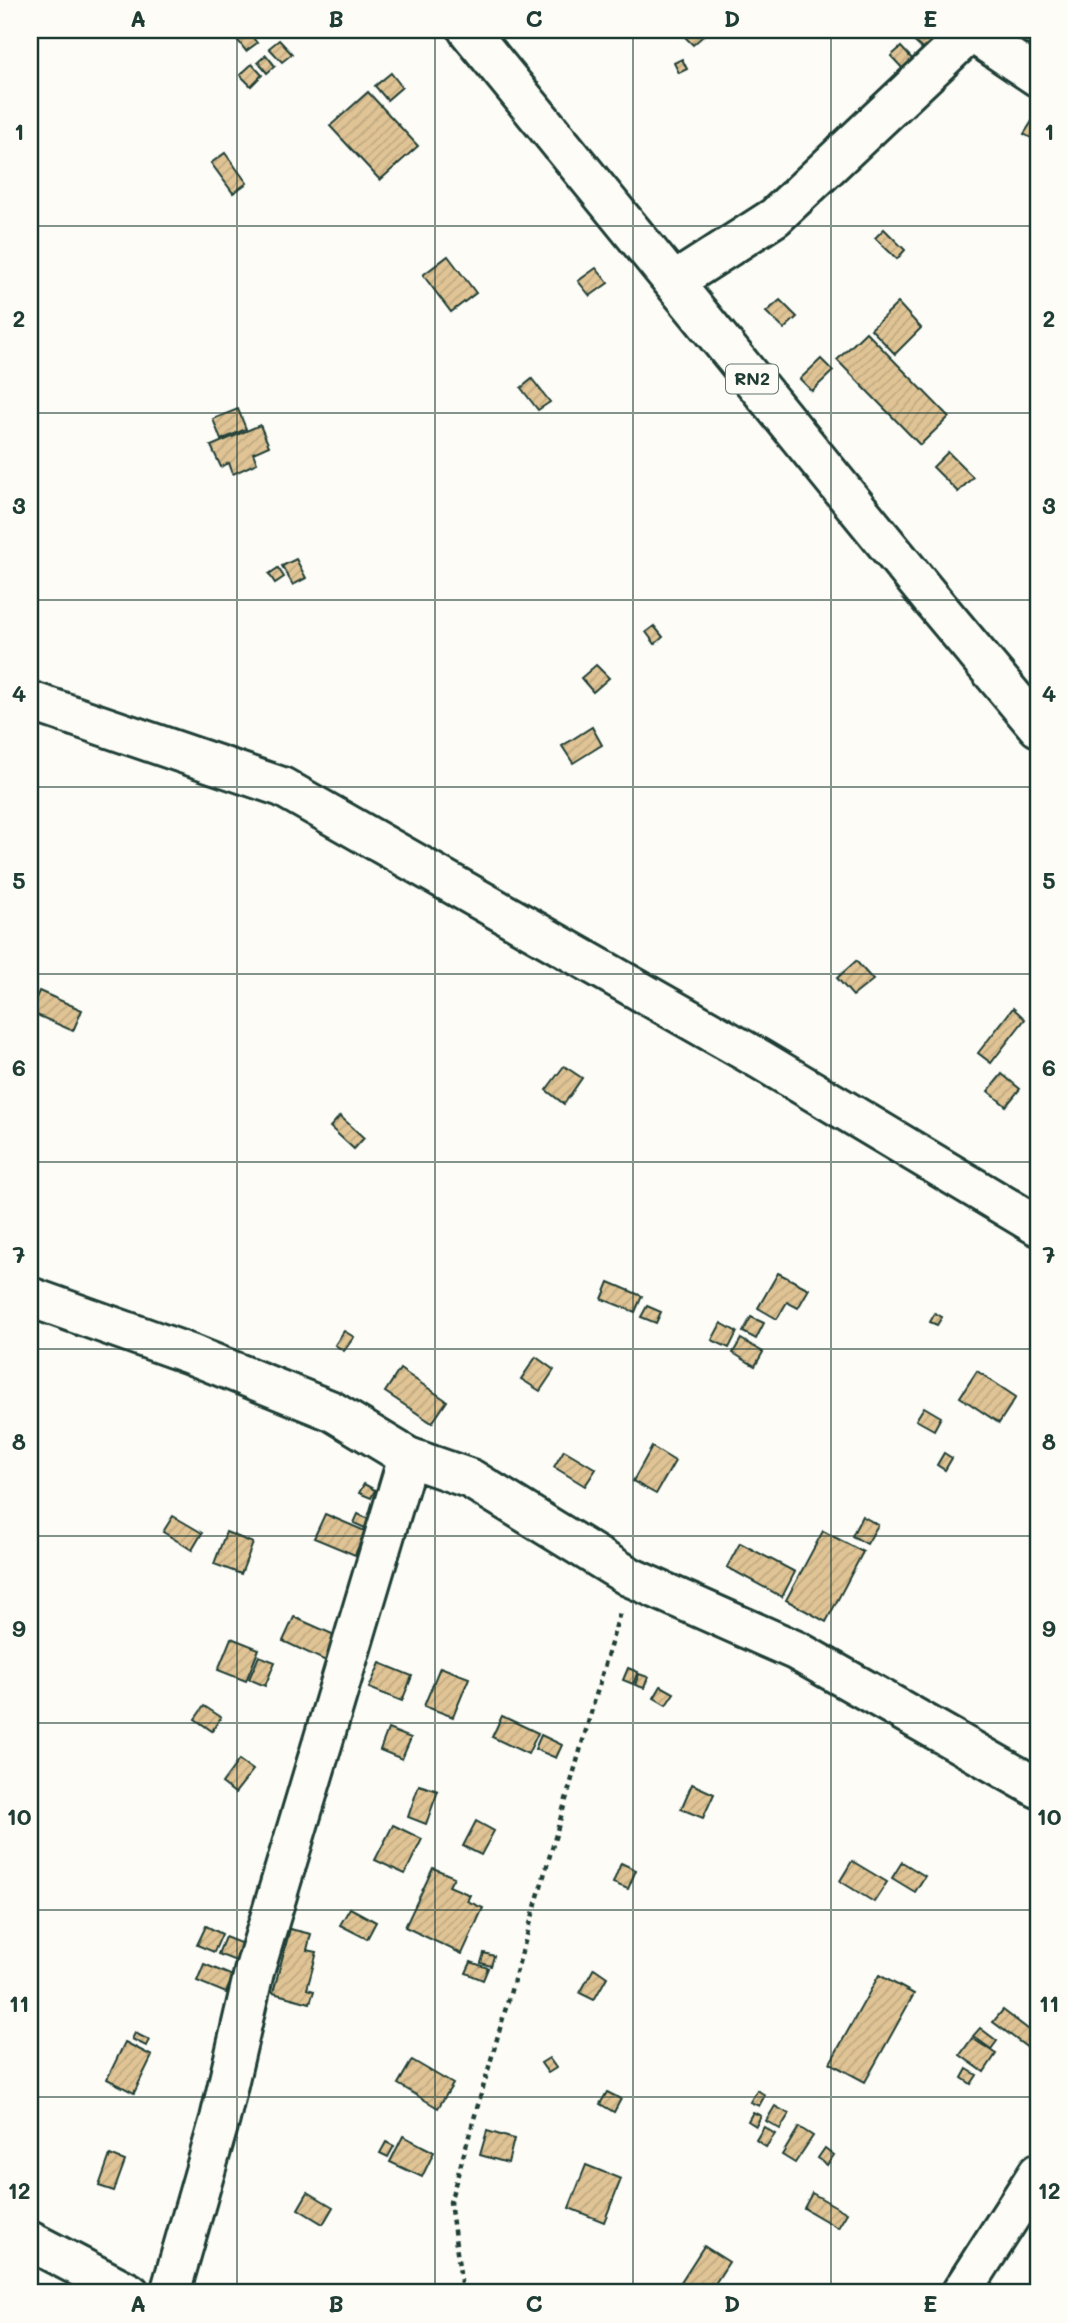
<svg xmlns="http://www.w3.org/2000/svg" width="1068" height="2323" font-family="Mali,sans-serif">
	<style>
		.building { fill: url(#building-hatch); stroke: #1f3d34; stroke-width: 2 }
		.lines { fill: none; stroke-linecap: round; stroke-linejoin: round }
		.minor-casing { stroke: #1f3d34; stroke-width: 44 }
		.trunk-casing { stroke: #1f3d34; stroke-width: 44 }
		.path { stroke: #1f3d34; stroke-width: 4.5; stroke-dasharray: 5 5; stroke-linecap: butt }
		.minor { stroke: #fdfcf7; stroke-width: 38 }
		.trunk { stroke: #fdfcf7; stroke-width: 38 }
		.grid { fill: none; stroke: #1f3d34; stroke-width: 2; stroke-opacity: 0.55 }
		.labels { text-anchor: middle; stroke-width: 5; stroke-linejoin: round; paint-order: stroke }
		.shield { fill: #fdfcf7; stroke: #62766e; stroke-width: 2 }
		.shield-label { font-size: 18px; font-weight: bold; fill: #1f3d34 }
		.neatline { fill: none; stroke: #1f3d34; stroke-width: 2.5 }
		.grid-label { font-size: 23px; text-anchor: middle; font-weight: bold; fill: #1f3d34 }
	</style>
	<defs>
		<pattern id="building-hatch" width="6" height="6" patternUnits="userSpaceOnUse" patternTransform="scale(1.75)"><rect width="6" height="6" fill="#e0c495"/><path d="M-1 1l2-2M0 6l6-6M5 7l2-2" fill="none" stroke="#c0a981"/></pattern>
	</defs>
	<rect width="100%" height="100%" fill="#fdfcf7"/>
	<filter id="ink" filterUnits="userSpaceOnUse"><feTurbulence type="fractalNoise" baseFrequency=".0143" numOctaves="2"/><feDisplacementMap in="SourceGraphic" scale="14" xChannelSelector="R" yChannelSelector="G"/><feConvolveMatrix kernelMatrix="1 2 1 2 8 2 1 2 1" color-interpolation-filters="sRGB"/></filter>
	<g filter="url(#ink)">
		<g class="building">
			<path d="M239,30H247L257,43L246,51L233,34Z"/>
			<path d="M678,30H710L693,45Z"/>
			<path d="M914,30H950L932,58L908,36Z"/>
			<path d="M279,40L292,54L282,62L269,48Z"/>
			<path d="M901,47L915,62L905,71L891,56Z"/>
			<path d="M266,55L275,66L267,73L258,62Z"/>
			<path d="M682,59L687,69L679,73L674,63Z"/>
			<path d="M252,64L262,75L251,86L240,75Z"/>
			<path d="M391,73L402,87L387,100L375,86Z"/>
			<path d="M368,92L418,146L380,180L330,126Z"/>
			<path d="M1036,115L1038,116V142L1024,134Z"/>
			<path d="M225,153L247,183L233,193L211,163Z"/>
			<path d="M884,229L905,250L897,259L875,238Z"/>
			<path d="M448,256L476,293L451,312L423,275Z"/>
			<path d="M596,268L608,283L590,296L578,281Z"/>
			<path d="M780,300L797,317L784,329L766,312Z"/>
			<path d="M898,303L921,328L895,354L871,329Z"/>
			<path d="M866,332L949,417L920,445L837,360Z"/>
			<path d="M821,359L833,371L812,391L800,379Z"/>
			<path d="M532,379L550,402L538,410L521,388Z"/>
			<path d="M238,409L246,429L221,440L213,419Z"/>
			<path d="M260,425L269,446L253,453L257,463L233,474L229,463L221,467L211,446Z"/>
			<path d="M948,452L973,477L958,492L933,467Z"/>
			<path d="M296,559L306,578L293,585L282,566Z"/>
			<path d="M278,568L284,577L275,583L269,574Z"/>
			<path d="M654,626L663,637L655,644L646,632Z"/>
			<path d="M596,665L609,678L593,692L581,678Z"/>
			<path d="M592,727L602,745L573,763L562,746Z"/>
			<path d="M856,961L873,980L853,996L837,978Z"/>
			<path d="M39,991L82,1010L73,1031L30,1012Z"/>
			<path d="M1013,1008L1025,1019L991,1063L978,1053Z"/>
			<path d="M564,1066L582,1078L564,1104L546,1090Z"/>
			<path d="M1002,1074L1020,1089L1006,1106L988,1091Z"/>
			<path d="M340,1116L364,1138L354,1149L330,1127Z"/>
			<path d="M778,1273L809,1289L798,1308L787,1302L777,1319L758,1308Z"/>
			<path d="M609,1282L642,1296L635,1312L602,1299Z"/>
			<path d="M647,1306L661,1312L656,1323L641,1317Z"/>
			<path d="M935,1313L942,1317L937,1325L930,1322Z"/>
			<path d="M751,1317L764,1323L756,1339L743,1332Z"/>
			<path d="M721,1323L737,1332L729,1348L712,1340Z"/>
			<path d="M344,1331L354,1337L344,1351L335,1345Z"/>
			<path d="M741,1339L763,1352L755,1366L733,1353Z"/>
			<path d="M536,1357L554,1370L540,1391L521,1379Z"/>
			<path d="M400,1369L447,1401L432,1423L385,1392Z"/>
			<path d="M977,1371L1016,1397L999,1423L960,1397Z"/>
			<path d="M924,1407L941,1417L934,1430L916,1420Z"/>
			<path d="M652,1447L675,1461L656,1494L633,1481Z"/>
			<path d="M564,1450L596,1469L585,1486L554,1467Z"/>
			<path d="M944,1453L952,1458L945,1470L937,1465Z"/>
			<path d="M364,1484L375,1490L371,1498L359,1493Z"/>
			<path d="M325,1514L365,1531L355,1555L314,1538Z"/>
			<path d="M358,1514L373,1521L369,1530L354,1523Z"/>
			<path d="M173,1516L202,1533L192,1550L163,1532Z"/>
			<path d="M862,1516L878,1525L867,1544L852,1536Z"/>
			<path d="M823,1531L863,1552L826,1622L786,1600Z"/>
			<path d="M226,1532L253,1543L241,1574L214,1564Z"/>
			<path d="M740,1543L795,1572L782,1597L727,1567Z"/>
			<path d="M294,1617L339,1637L328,1662L283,1641Z"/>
			<path d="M231,1638L259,1649L246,1681L218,1670Z"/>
			<path d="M259,1656L275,1662L265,1686L249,1679Z"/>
			<path d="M380,1663L412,1676L402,1701L369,1688Z"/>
			<path d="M440,1667L469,1678L453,1717L424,1706Z"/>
			<path d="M628,1668L638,1672L633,1684L623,1680Z"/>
			<path d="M639,1674L648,1677L644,1688L635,1685Z"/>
			<path d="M661,1686L674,1693L666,1705L654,1698Z"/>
			<path d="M204,1706L221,1717L212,1731L195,1719Z"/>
			<path d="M502,1716L538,1733L528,1754L492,1737Z"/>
			<path d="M388,1729L411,1738L402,1759L380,1750Z"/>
			<path d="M541,1735L562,1745L556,1758L535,1749Z"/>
			<path d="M239,1760L253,1770L235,1793L222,1783Z"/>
			<path d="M692,1784L714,1794L703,1818L681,1809Z"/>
			<path d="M419,1785L438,1791L426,1824L408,1817Z"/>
			<path d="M476,1821L494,1831L481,1855L463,1846Z"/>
			<path d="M393,1825L422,1839L405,1874L375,1860Z"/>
			<path d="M852,1861L887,1882L874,1902L840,1881Z"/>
			<path d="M902,1862L925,1876L915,1892L892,1878Z"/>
			<path d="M621,1863L636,1870L628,1889L613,1883Z"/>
			<path d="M433,1868L454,1877L449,1886L470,1895L467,1901L483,1908L462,1954L405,1927Z"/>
			<path d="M350,1908L376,1922L367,1939L340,1925Z"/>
			<path d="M206,1926L222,1934L214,1952L197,1945Z"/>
			<path d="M290,1929L311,1934L307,1950L317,1952L307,1989L314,1991L310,2003L273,1993Z"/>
			<path d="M225,1937L243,1944L236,1961L218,1954Z"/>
			<path d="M484,1953L494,1956L491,1966L481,1963Z"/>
			<path d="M471,1962L488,1968L483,1980L466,1973Z"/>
			<path d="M204,1964L233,1976L226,1993L197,1981Z"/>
			<path d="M594,1968L607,1977L594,2000L580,1993Z"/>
			<path d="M879,1975L914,1994L865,2082L830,2063Z"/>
			<path d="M1003,2010L1037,2036L1028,2048L993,2022Z"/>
			<path d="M980,2028L997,2041L991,2049L973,2036Z"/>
			<path d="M135,2033L149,2040L146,2046L132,2039Z"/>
			<path d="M972,2038L996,2054L984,2072L960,2055Z"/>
			<path d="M125,2042L152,2056L134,2093L107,2079Z"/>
			<path d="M549,2058L556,2068L548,2073L541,2063Z"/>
			<path d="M412,2060L453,2084L438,2108L398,2084Z"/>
			<path d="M967,2069L977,2075L971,2084L962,2078Z"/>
			<path d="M757,2090L765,2095L759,2106L750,2102Z"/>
			<path d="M607,2092L621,2099L614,2112L600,2104Z"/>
			<path d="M775,2106L789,2114L780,2129L766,2121Z"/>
			<path d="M753,2112L761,2116L756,2126L748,2121Z"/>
			<path d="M764,2127L775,2134L766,2147L756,2140Z"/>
			<path d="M799,2127L813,2136L795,2163L782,2155Z"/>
			<path d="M487,2131L514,2139L508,2163L480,2155Z"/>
			<path d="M403,2136L434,2152L422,2177L390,2162Z"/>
			<path d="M386,2142L394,2146L388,2157L380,2153Z"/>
			<path d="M825,2148L834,2155L827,2165L818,2158Z"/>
			<path d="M110,2155L125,2161L114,2191L99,2186Z"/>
			<path d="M586,2165L621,2179L604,2222L569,2208Z"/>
			<path d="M308,2192L333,2207L323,2224L298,2209Z"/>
			<path d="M812,2193L847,2213L838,2228L804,2208Z"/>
			<path d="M704,2246L729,2262L709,2293H685L677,2288Z"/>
			<path d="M35,2284L53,2289L51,2293H32Z"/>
		</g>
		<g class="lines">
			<g class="minor-casing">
				<g id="minor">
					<path d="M971,32L1038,77"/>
					<path d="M674,282L775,217L973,30"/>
					<path d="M30,701L282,787L761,1060L1038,1226"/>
					<path d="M30,1297L190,1354L332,1411L408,1457L471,1479L630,1577L797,1651L1038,1788"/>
					<path d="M30,2241L130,2293"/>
					<path d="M170,2293L220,2119L254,1972L408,1457"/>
					<path d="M961,2293L1038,2173"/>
				</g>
			</g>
			<g class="trunk-casing">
				<path id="trunk" d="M468,30L932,600L1038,727"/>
			</g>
			<path class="path" d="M456,2293L461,2281L450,2202L620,1612"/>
			<use href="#minor" class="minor"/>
			<use href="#trunk" class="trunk"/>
		</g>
	</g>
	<path class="grid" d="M237,30V2293M435,30V2293M633,30V2293M831,30V2293M30,226H1038M30,413H1038M30,600H1038M30,787H1038M30,974H1038M30,1162H1038M30,1349H1038M30,1536H1038M30,1723H1038M30,1910H1038M30,2097H1038"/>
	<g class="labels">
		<rect class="shield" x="726" y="364.5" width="52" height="29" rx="5"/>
		<g class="shield-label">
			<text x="752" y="385">RN2</text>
		</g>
	</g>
	<rect width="1068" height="2323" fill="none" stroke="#fdfcf7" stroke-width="77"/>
	<rect x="38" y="38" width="992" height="2246" class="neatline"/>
	<g class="grid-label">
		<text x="138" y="27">A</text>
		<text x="336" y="27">B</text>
		<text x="534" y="27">C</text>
		<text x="732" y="27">D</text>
		<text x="930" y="27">E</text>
		<text x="19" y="140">1</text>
		<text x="1049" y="140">1</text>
		<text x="19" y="327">2</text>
		<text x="1049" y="327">2</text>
		<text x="19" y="514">3</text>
		<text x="1049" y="514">3</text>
		<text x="19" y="702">4</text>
		<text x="1049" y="702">4</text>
		<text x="19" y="889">5</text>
		<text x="1049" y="889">5</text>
		<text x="19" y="1076">6</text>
		<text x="1049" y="1076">6</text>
		<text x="19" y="1263">7</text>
		<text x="1049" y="1263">7</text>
		<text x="19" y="1450">8</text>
		<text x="1049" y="1450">8</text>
		<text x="19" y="1637">9</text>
		<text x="1049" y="1637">9</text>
		<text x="19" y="1825">10</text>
		<text x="1049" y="1825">10</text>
		<text x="19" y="2012">11</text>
		<text x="1049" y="2012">11</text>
		<text x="19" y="2199">12</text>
		<text x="1049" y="2199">12</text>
		<text x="138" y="2312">A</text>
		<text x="336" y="2312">B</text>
		<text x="534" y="2312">C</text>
		<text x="732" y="2312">D</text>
		<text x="930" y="2312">E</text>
	</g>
</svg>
